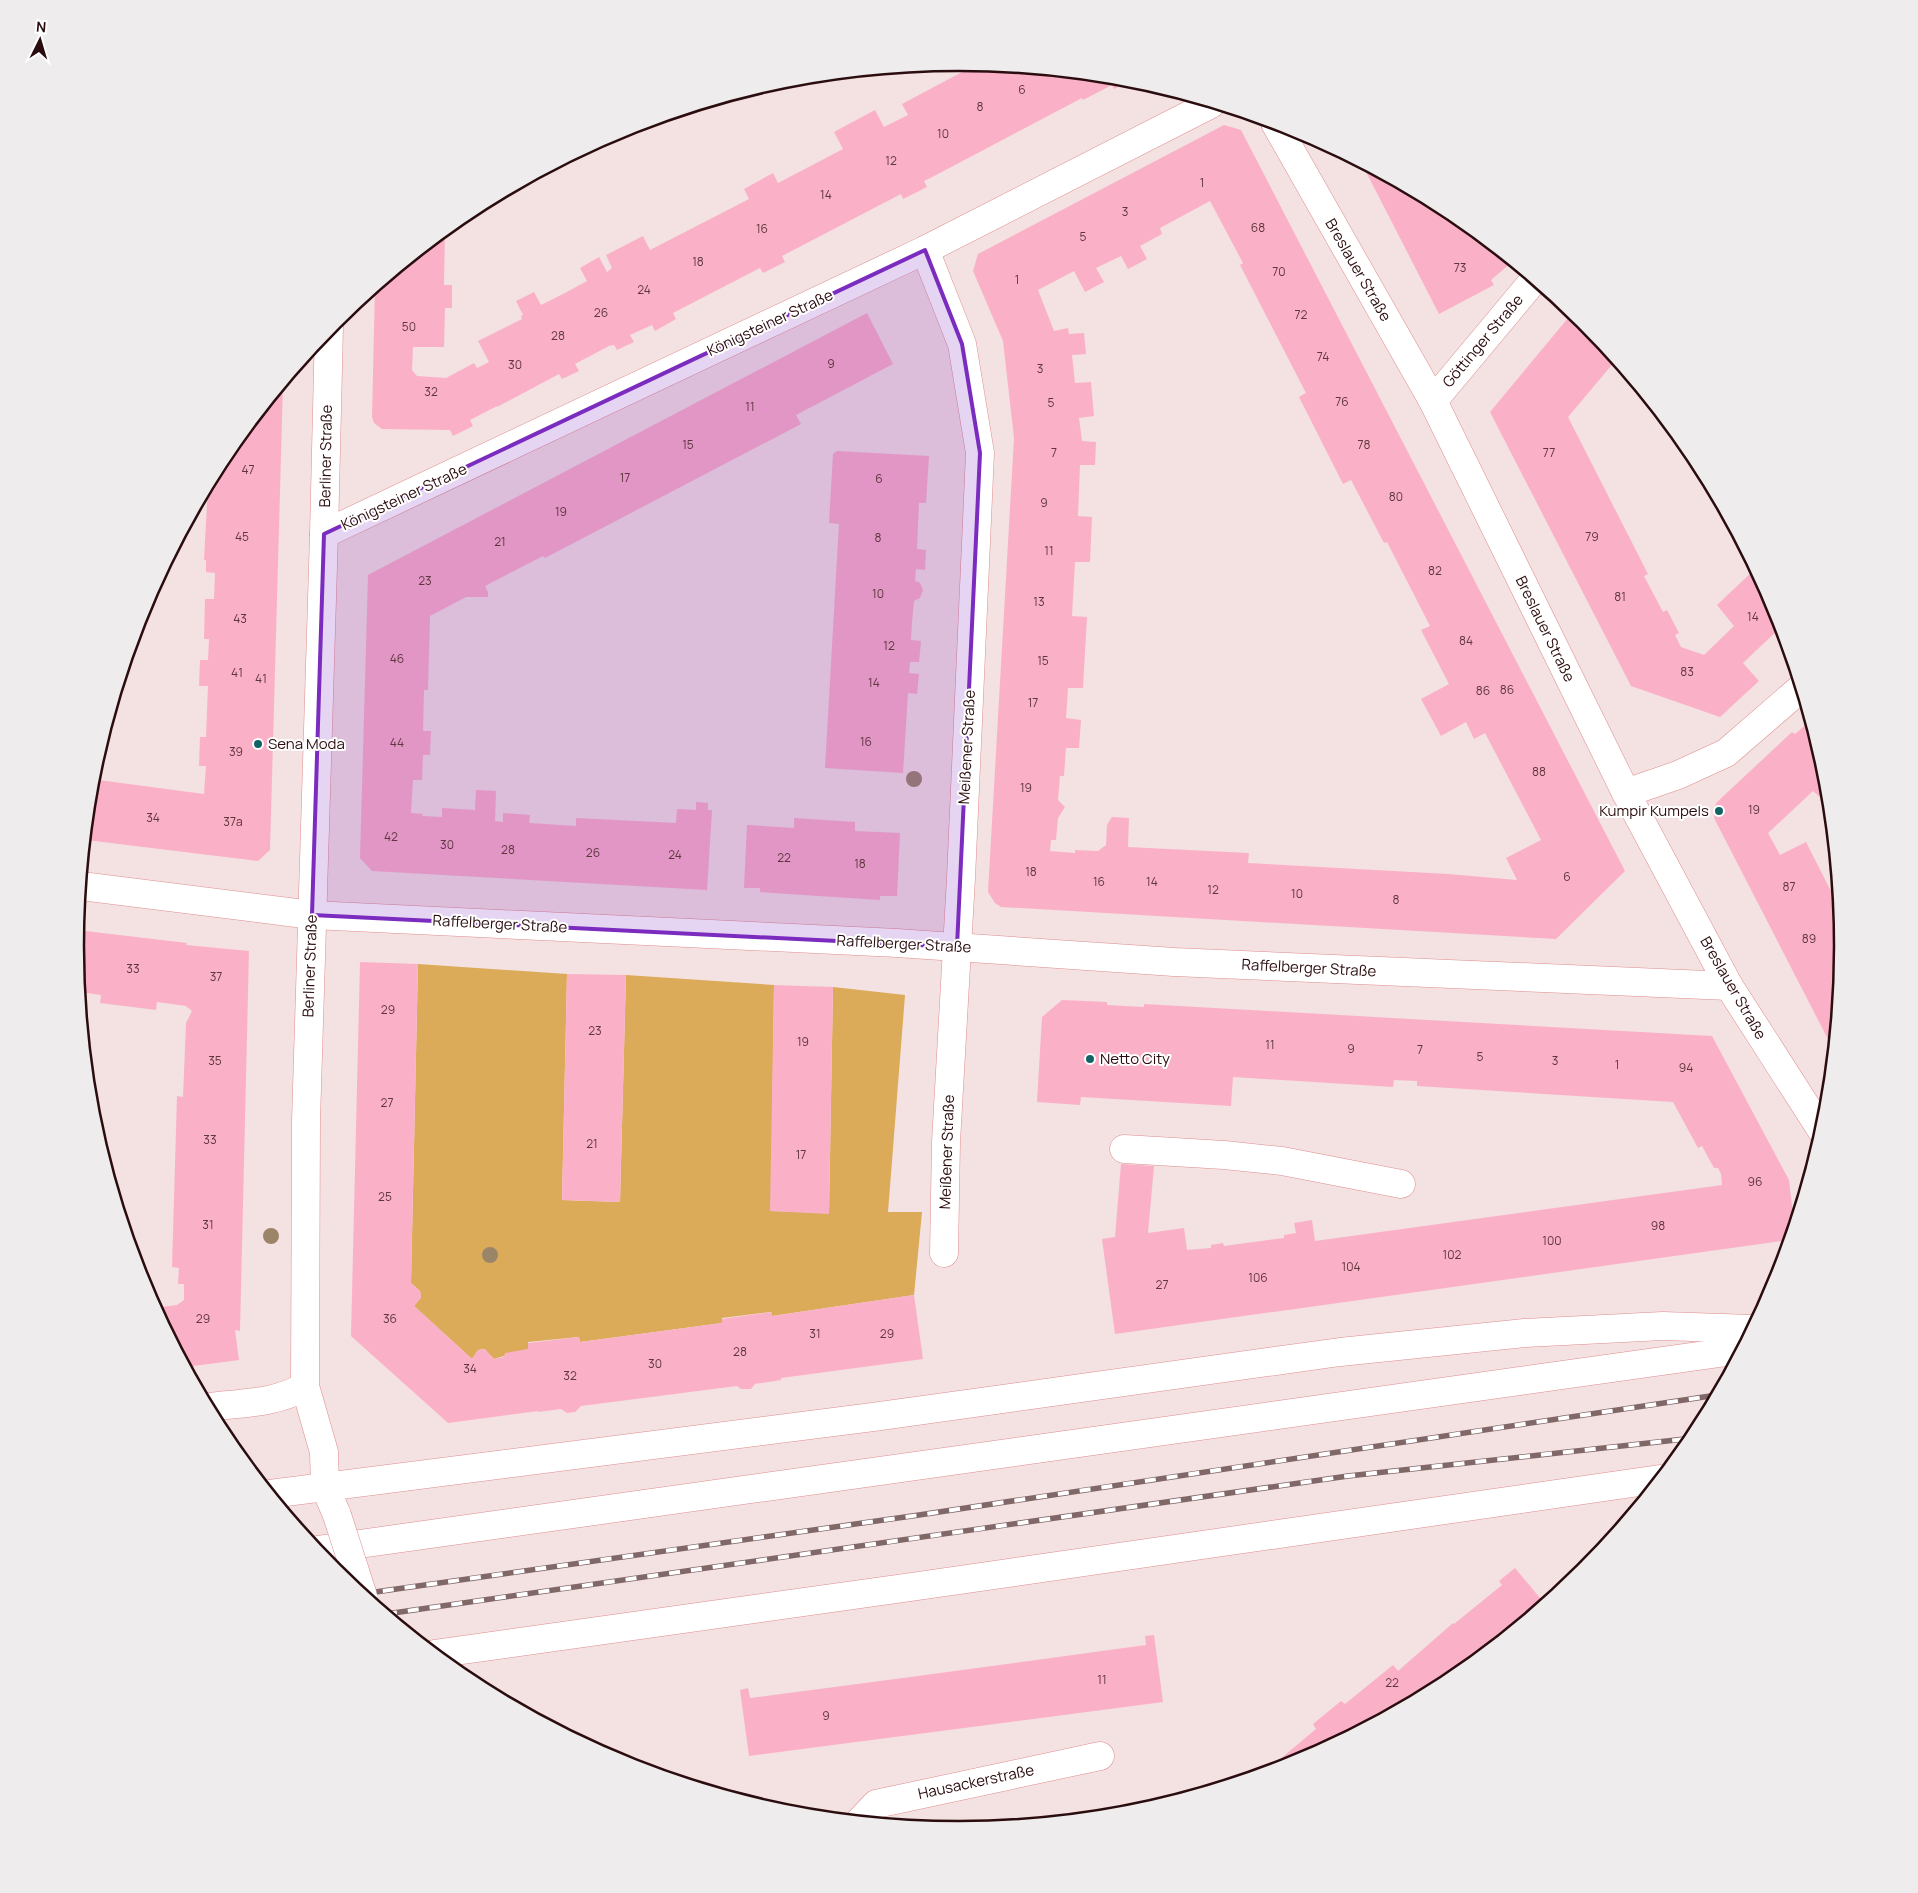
<svg xmlns="http://www.w3.org/2000/svg" width="1918" height="1893" font-family="Manrope,sans-serif">
	<style>
		.green { fill: #dbab59 }
		.building { fill: #fab1c8; fill-rule: evenodd }
		.lines { fill: none; stroke-linecap: round; stroke-linejoin: round }
		.minor-casing { stroke: #df8d8e; stroke-width: 29 }
		.highway-casing { stroke: #df8d8e; stroke-width: 29 }
		.minor { stroke: #fff; stroke-width: 28 }
		.highway { stroke: #fff; stroke-width: 28 }
		.rail-casing { stroke: #806768; stroke-width: 5.5 }
		.rail { stroke: #fff; stroke-width: 4; stroke-dasharray: 11; stroke-linecap: butt }
		.minor-bridge-casing { stroke: #df8d8e; stroke-width: 29; stroke-linecap: butt }
		.minor-bridge { stroke: #fff; stroke-width: 28 }
		.tree { fill: #9b8569 }
		.marked { fill: #7b2cbf; fill-opacity: 0.2; stroke: #7b2cbf; stroke-width: 4; stroke-linejoin: round }
		.poi-dot { fill: #136366; stroke: #fff; stroke-width: 2 }
		.labels { text-anchor: middle; stroke-width: 4; stroke-linejoin: round; paint-order: stroke }
		.number-label { font-size: 12px; fill: #5f363d }
		.street-label { font-size: 15px; fill: #2b0d0f; stroke: #fff }
		.poi-label { font-size: 15px; fill: #2b0d0f; stroke: #fff; text-anchor: start }
		.rim { fill: none; stroke: #2b0d0f; stroke-width: 2.5 }
	</style>
	<rect width="100%" height="100%" fill="#f4e1e1"/>
	<path class="green" d="M418,964L567,974L562,1200L620,1202L626,975L774,985L771,1211L829,1213L833,987L905,995L888,1212H922L914,1295L772,1316L771,1312L722,1318V1323L580,1342L579,1337L528,1342V1349L494,1359L484,1349L478,1350L472,1359L414,1306L421,1297L420,1291L411,1283Z"/>
	<g class="building">
		<path d="M977,64L983,65L985,68L991,66L1132,80L1114,89L1112,85L1083,100L1082,98L938,174L924,181L927,187L903,199L901,194L782,256L785,262L763,273L760,268L673,313L676,319L655,331L652,325L630,335L634,342L617,350L614,345L609,346L575,364L579,371L562,379L559,374L497,407V406L470,420L473,426L453,436L450,430L382,429L374,423L372,417L375,287L445,230L444,285H452V308H445L444,347H413L412,370L417,376L446,378L474,363L477,368L489,362L478,341L522,319L521,316L523,315L516,301L534,292L541,305L563,294L587,281L580,268L599,257L607,272L612,268L606,255L643,236L650,250L749,199L744,189L773,173L778,183L843,149L834,132L875,110L884,127L908,115L902,104Z"/>
		<path d="M1224,125L1241,130L1625,871L1556,939L1001,907L995,903L988,892L1014,438L1003,341L973,271L978,254ZM1210,201L1243,263L1240,265L1306,393L1299,397L1343,484L1351,480L1384,543L1387,542L1430,626L1421,630L1449,684L1421,699L1441,736L1466,722L1474,739L1485,733L1541,840L1506,858L1517,880L1448,874L1248,863L1249,853L1128,847L1129,818L1112,817L1107,825L1106,845L1098,851L1075,850V853L1050,851L1051,840H1056L1058,818L1065,807L1058,800L1060,776H1064L1066,748H1079L1081,720L1066,718L1068,688H1083L1087,617L1072,616L1075,562H1090L1092,517L1078,516L1080,465H1095L1096,442L1082,441L1079,418L1094,416L1091,382L1075,383L1072,355L1086,354L1084,333L1069,334L1068,328L1054,331L1038,290L1074,271L1085,292L1104,282L1096,268L1121,256L1128,269L1147,259L1140,246L1162,234L1160,228Z"/>
		<path d="M1362,164L1450,212L1454,215L1451,216L1454,221L1463,224L1464,223L1512,262L1491,280L1494,285L1439,314Z"/>
		<path d="M1573,312L1584,322L1616,360L1568,417L1648,574L1644,576L1663,612L1667,610L1679,633L1675,635L1681,647L1704,655L1734,626L1717,605L1755,569L1776,608L1781,627L1743,663L1759,681L1720,717L1631,686L1490,412Z"/>
		<path d="M867,313L893,364L796,415L801,424L545,558L543,556L485,586L488,592V597H466L430,616L428,690H424L423,731H431L430,755H423L422,780H413L411,813L423,814L422,816L442,817V808L475,810L476,790L496,791L495,821L503,822V813L530,815L529,823L576,826V818L676,823L677,809L696,810V802L708,803V810H712L707,890L372,871L360,858L368,575Z"/>
		<path d="M283,384L270,850L258,861L86,840L91,779L204,794L206,766H199L200,737H206L208,686H199L200,660H208L209,639H204L205,599H214L215,573L206,572V560H204L208,485L224,455Z"/>
		<path d="M837,451L929,456L926,503H919L917,549L926,550L925,570L916,569L915,581L920,583L923,590L920,598L914,601L912,622L911,640L921,641L919,662H910L909,673L919,674L917,694L908,693L903,773L825,768L839,524L829,523L833,454Z"/>
		<path d="M1810,721L1826,774L1829,805L1813,791L1768,833L1780,855L1806,842L1839,907L1843,947L1833,1043L1831,1045L1714,818L1716,803L1792,732L1795,734Z"/>
		<path d="M794,818L855,822V831L900,833L897,896H880V900L760,892V888H744L747,825L794,828Z"/>
		<path d="M77,930L187,943L186,945L249,951L240,1331L235,1330L239,1360L186,1367L155,1308L177,1305L184,1300V1284H178L179,1268L172,1267L177,1096L183,1097L186,1023L192,1011L186,1006L157,1002L156,1010L100,1003L101,995L80,992L75,946Z"/>
		<path d="M360,962L418,964L411,1283L420,1291L421,1298L414,1306L472,1359L478,1350L485,1349L494,1359L504,1357L505,1353L528,1349V1343L579,1337L580,1342L603,1339L722,1323V1319L772,1312V1316L914,1295L923,1359L781,1378V1380L755,1384L751,1389H741L737,1386L581,1406L575,1412L567,1413L561,1409L538,1412V1411L448,1423L351,1336Z"/>
		<path d="M567,974L626,975L620,1202L562,1200Z"/>
		<path d="M774,985L833,987L829,1214L770,1211Z"/>
		<path d="M1062,1000L1107,1002V1005L1144,1007V1004L1712,1036L1789,1180L1794,1224L1789,1240L1115,1334L1102,1239L1115,1237L1121,1164L1154,1166L1148,1233L1184,1228L1187,1250L1211,1248V1245L1223,1243L1224,1246L1284,1238V1235L1296,1233L1294,1223L1312,1220L1315,1241L1722,1185L1721,1174L1718,1168H1714L1702,1146L1698,1148L1673,1102L1417,1086V1081L1394,1080L1393,1087L1233,1077L1231,1106L1081,1097L1080,1105L1037,1102L1042,1017Z"/>
		<path d="M1515,1568L1545,1604L1450,1682L1297,1763L1277,1769L1283,1765L1279,1760L1316,1729L1313,1724L1341,1701L1345,1704L1393,1665L1398,1671L1453,1623L1454,1624L1502,1585L1499,1581Z"/>
		<path d="M1154,1635L1163,1702L749,1756L740,1690L748,1688L750,1698L903,1678L1146,1645L1145,1636Z"/>
	</g>
	<g class="lines">
		<g class="minor-casing">
			<g id="minor">
				<path d="M1275,123L1433,401L1626,793L1729,986L1822,1131"/>
				<path d="M925,250L962,344L980,453L961,878L946,1142L944,1253"/>
				<path d="M329,327L324,534L306,1121L305,1386L324,1452L325,1487L337,1515"/>
				<path d="M1433,401L1534,280"/>
				<path d="M324,534L925,250L1211,104"/>
				<path d="M1626,793L1678,775L1726,753L1800,689"/>
				<path d="M81,886L312,915L897,943L1174,962L1729,986"/>
				<path d="M1124,1149L1224,1155L1282,1161L1401,1184"/>
				<path d="M208,1407C240,1403 276,1404 305,1386"/>
				<path d="M860,1821L876,1804L1100,1756"/>
			</g>
		</g>
		<g class="highway-casing">
			<g id="highway">
				<path d="M270,1494L873,1417L1340,1352L1525,1333L1663,1326L1752,1329"/>
				<path d="M317,1550L1741,1350"/>
				<path d="M434,1654L911,1587L1660,1479"/>
			</g>
		</g>
		<use href="#minor" class="minor"/>
		<use href="#highway" class="highway"/>
		<g class="rail-casing">
			<g id="rail">
				<path d="M361,1594L919,1515L1717,1395"/>
				<path d="M386,1614L1348,1476L1694,1438"/>
			</g>
		</g>
		<use href="#rail" class="rail"/>
		<g class="minor-bridge-casing">
			<path id="minor-bridge" d="M337,1515L363,1596"/>
		</g>
		<use href="#minor-bridge" class="minor-bridge"/>
	</g>
	<g class="tree">
		<circle cx="914" cy="779" r="8"/>
		<circle cx="271" cy="1236" r="8"/>
		<circle cx="490" cy="1255" r="8"/>
	</g>
	<path class="marked" d="M925,250L962,344L980,453L957,947L312,915L324,534Z"/>
	<g class="poi-dot">
		<circle cx="258" cy="744" r="5"/>
		<circle cx="1719" cy="811" r="5"/>
		<circle cx="1090" cy="1059" r="5"/>
	</g>
	<g class="labels">
		<g class="number-label">
			<text x="1022" y="94">6</text>
			<text x="980" y="111">8</text>
			<text x="943" y="138">10</text>
			<text x="891" y="165">12</text>
			<text x="1202" y="187">1</text>
			<text x="826" y="199">14</text>
			<text x="1125" y="216">3</text>
			<text x="1258" y="232">68</text>
			<text x="762" y="233">16</text>
			<text x="1083" y="241">5</text>
			<text x="698" y="266">18</text>
			<text x="1460" y="272">73</text>
			<text x="1279" y="276">70</text>
			<text x="1017" y="284">1</text>
			<text x="644" y="294">24</text>
			<text x="601" y="317">26</text>
			<text x="1301" y="319">72</text>
			<text x="409" y="331">50</text>
			<text x="558" y="340">28</text>
			<text x="1323" y="361">74</text>
			<text x="831" y="368">9</text>
			<text x="515" y="369">30</text>
			<text x="1040" y="373">3</text>
			<text x="431" y="396">32</text>
			<text x="1342" y="406">76</text>
			<text x="1051" y="407">5</text>
			<text x="750" y="411">11</text>
			<text x="688" y="449">15</text>
			<text x="1364" y="449">78</text>
			<text x="1054" y="457">7</text>
			<text x="1549" y="457">77</text>
			<text x="248" y="474">47</text>
			<text x="625" y="482">17</text>
			<text x="879" y="483">6</text>
			<text x="1396" y="501">80</text>
			<text x="1044" y="507">9</text>
			<text x="561" y="516">19</text>
			<text x="242" y="541">45</text>
			<text x="1592" y="541">79</text>
			<text x="878" y="542">8</text>
			<text x="500" y="546">21</text>
			<text x="1049" y="555">11</text>
			<text x="1435" y="575">82</text>
			<text x="425" y="585">23</text>
			<text x="878" y="598">10</text>
			<text x="1620" y="601">81</text>
			<text x="1039" y="606">13</text>
			<text x="1753" y="621">14</text>
			<text x="240" y="623">43</text>
			<text x="1466" y="645">84</text>
			<text x="889" y="650">12</text>
			<text x="397" y="663">46</text>
			<text x="1043" y="665">15</text>
			<text x="1687" y="676">83</text>
			<text x="237" y="677">41</text>
			<text x="261" y="683">41</text>
			<text x="874" y="687">14</text>
			<text x="1507" y="694">86</text>
			<text x="1483" y="695">86</text>
			<text x="1033" y="707">17</text>
			<text x="866" y="746">16</text>
			<text x="397" y="747">44</text>
			<text x="236" y="756">39</text>
			<text x="1539" y="776">88</text>
			<text x="1026" y="792">19</text>
			<text x="1754" y="814">19</text>
			<text x="153" y="822">34</text>
			<text x="233" y="826">37a</text>
			<text x="391" y="841">42</text>
			<text x="447" y="849">30</text>
			<text x="508" y="854">28</text>
			<text x="593" y="857">26</text>
			<text x="675" y="859">24</text>
			<text x="784" y="862">22</text>
			<text x="860" y="868">18</text>
			<text x="1031" y="876">18</text>
			<text x="1567" y="881">6</text>
			<text x="1099" y="886">16</text>
			<text x="1152" y="886">14</text>
			<text x="1789" y="891">87</text>
			<text x="1213" y="894">12</text>
			<text x="1297" y="898">10</text>
			<text x="1396" y="904">8</text>
			<text x="1809" y="943">89</text>
			<text x="133" y="973">33</text>
			<text x="216" y="981">37</text>
			<text x="388" y="1014">29</text>
			<text x="595" y="1035">23</text>
			<text x="803" y="1046">19</text>
			<text x="1270" y="1049">11</text>
			<text x="1351" y="1053">9</text>
			<text x="1420" y="1054">7</text>
			<text x="1480" y="1061">5</text>
			<text x="215" y="1065">35</text>
			<text x="1555" y="1065">3</text>
			<text x="1617" y="1069">1</text>
			<text x="1686" y="1072">94</text>
			<text x="387" y="1107">27</text>
			<text x="210" y="1144">33</text>
			<text x="592" y="1148">21</text>
			<text x="801" y="1159">17</text>
			<text x="1755" y="1186">96</text>
			<text x="385" y="1201">25</text>
			<text x="208" y="1229">31</text>
			<text x="1658" y="1230">98</text>
			<text x="1552" y="1245">100</text>
			<text x="1452" y="1259">102</text>
			<text x="1351" y="1271">104</text>
			<text x="1258" y="1282">106</text>
			<text x="1162" y="1289">27</text>
			<text x="203" y="1323">29</text>
			<text x="390" y="1323">36</text>
			<text x="815" y="1338">31</text>
			<text x="887" y="1338">29</text>
			<text x="740" y="1356">28</text>
			<text x="655" y="1368">30</text>
			<text x="470" y="1373">34</text>
			<text x="570" y="1380">32</text>
			<text x="1102" y="1684">11</text>
			<text x="1392" y="1687">22</text>
			<text x="826" y="1720">9</text>
		</g>
		<g class="street-label">
			<text transform="translate(1358 270) rotate(60)" y="5">Breslauer Straße</text>
			<text transform="translate(770 323) rotate(-25)" y="5">Königsteiner Straße</text>
			<text transform="translate(1483 341) rotate(-50)" y="5">Göttinger Straße</text>
			<text transform="translate(326 456) rotate(-89)" y="5">Berliner Straße</text>
			<text transform="translate(404 497) rotate(-25)" y="5">Königsteiner Straße</text>
			<text transform="translate(1545 629) rotate(64)" y="5">Breslauer Straße</text>
			<text transform="translate(967 747) rotate(-87)" y="5">Meißener Straße</text>
			<text transform="translate(500 924) rotate(3)" y="5">Raffelberger Straße</text>
			<text transform="translate(904 944) rotate(3)" y="5">Raffelberger Straße</text>
			<text transform="translate(310 966) rotate(-88)" y="5">Berliner Straße</text>
			<text transform="translate(1309 968) rotate(3)" y="5">Raffelberger Straße</text>
			<text transform="translate(1733 988) rotate(60)" y="5">Breslauer Straße</text>
			<text transform="translate(947 1152) rotate(-88)" y="5">Meißener Straße</text>
			<text transform="translate(976 1782) rotate(-12)" y="5">Hausackerstraße</text>
		</g>
		<g class="poi-label">
			<text x="268" y="749">Sena Moda</text>
			<text x="1709" y="816" text-anchor="end">Kumpir Kumpels</text>
			<text x="1100" y="1064">Netto City</text>
		</g>
	</g>
	<path d="M0 0H1918V1893H0ZM84 946a875 875 0 1 1 1750 0a875 875 0 1 1-1750 0Z" fill="#eeecec" fill-rule="evenodd"/>
	<path class="rim" d="M84 946a875 875 0 1 1 1750 0a875 875 0 1 1-1750 0Z"/>
	<g transform="translate(40 40) rotate(5)" stroke="#ffffff" stroke-width="4" paint-order="stroke">
	<path d="M0-4L9 19L0 12L-9 19Z" fill="#2b0d0f"/>
	<text y="-8" font-size="14" font-weight="bold" text-anchor="middle" fill="#2b0d0f">N</text>
	</g>
</svg>
